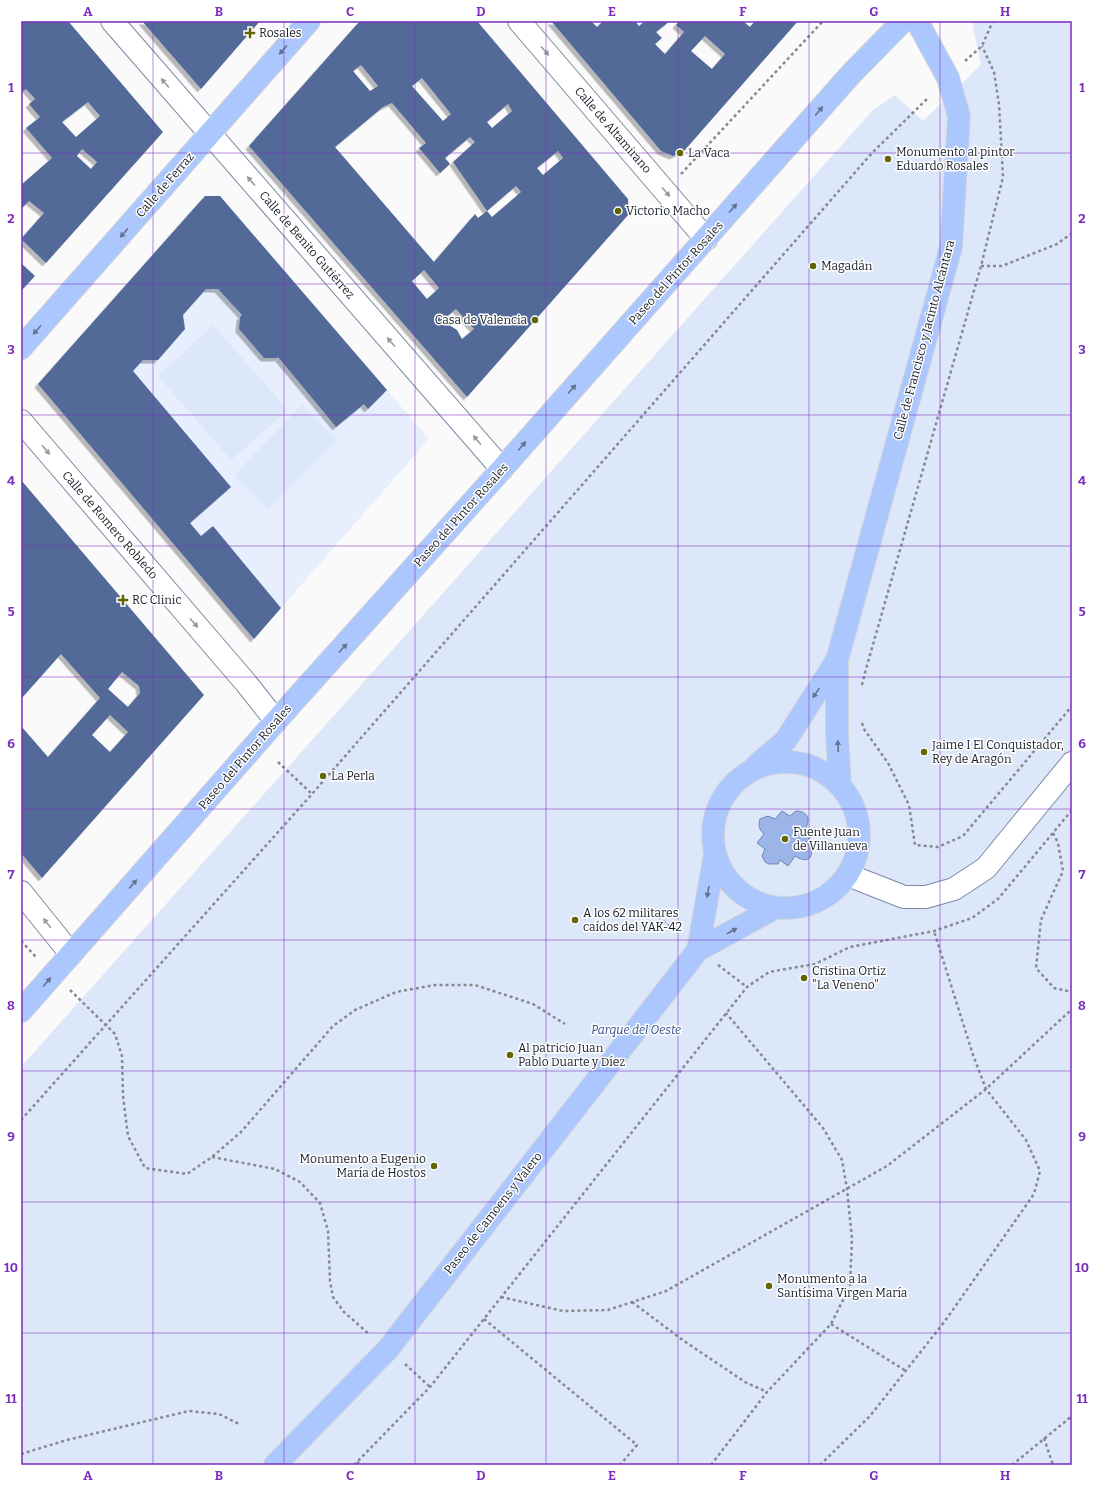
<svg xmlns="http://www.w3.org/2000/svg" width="1093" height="1486" font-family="Bitter,serif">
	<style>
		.built { fill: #e7effe }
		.green { fill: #dde7fa }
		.water { fill: #9bb5e8; stroke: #7387ae }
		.building { fill: #536a99; fill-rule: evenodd; filter: url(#shadow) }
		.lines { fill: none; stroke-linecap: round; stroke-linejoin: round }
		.minor-casing { stroke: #7b8aa5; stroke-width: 24 }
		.major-casing { stroke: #d5d6d8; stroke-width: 24 }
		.path { stroke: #86898e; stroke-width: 2.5; stroke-dasharray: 3 3; stroke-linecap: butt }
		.minor { stroke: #fff; stroke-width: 22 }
		.major { stroke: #acc7fe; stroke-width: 22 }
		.oneway { fill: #627292 }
		.oneway2 { fill: #97999e }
		.grid { fill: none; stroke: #7b2cbf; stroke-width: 1; stroke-opacity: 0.55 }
		.poi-dot { fill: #606603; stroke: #fff; stroke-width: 1.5 }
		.labels { text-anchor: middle; stroke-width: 3; stroke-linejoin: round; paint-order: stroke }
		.poi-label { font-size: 12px; fill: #171d27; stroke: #fff; text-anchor: start }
		.street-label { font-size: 12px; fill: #171d27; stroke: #fff }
		.park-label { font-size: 12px; font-style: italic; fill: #32508e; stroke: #fff }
		.neatline { fill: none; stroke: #7b2cbf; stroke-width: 1.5 }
		.grid-label { font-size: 13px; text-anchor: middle; font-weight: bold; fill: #7b2cbf }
	</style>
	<defs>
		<filter id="shadow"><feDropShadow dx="-3.5" dy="3.5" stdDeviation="0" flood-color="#0004"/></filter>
	</defs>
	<rect width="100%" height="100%" fill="#fafafa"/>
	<path class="built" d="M205,196H220L429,439L254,639L38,384Z"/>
	<g class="green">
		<path d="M973,21H1072V1465H21V1067L872,111L895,95L923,121L981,65L973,27Z"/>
		<path d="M213,325L288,410L231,460L158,376Z"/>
		<path d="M302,405L337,440L268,509L234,475Z"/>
	</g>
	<path class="water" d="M782,811L790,816L796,811C808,811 811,820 805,829L812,835L806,843L811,846C814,860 806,863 795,856L788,866L780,860L778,864H769L765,862L762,856L765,849L757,843L764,834C759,829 758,826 760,819L768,816L775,819Z"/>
	<g class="building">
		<path d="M21,21H68L163,132L46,263L21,239L44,213L29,201L21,209V185L52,158L26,128L40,117L29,104L35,99L26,89L21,93ZM88,102L100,116L76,137L62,122ZM82,149L97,162L91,169L77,156Z"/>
		<path d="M142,21H260L201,89Z"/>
		<path d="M360,21H477L628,199L629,214L467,397L249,146ZM361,65L378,86L370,91L353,71ZM422,78L451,114L443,121L412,86ZM392,103L426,143L419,148L440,173L450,164L445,158L470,137L475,142L453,162L487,211L516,186L521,192L492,217L487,211L478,218L475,214L434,262L335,147L383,107ZM508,104L512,111L492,128L487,122ZM558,151L563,158L543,175L537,168ZM424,270L439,288L427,299L412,281ZM456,309L474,329L462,339L457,330L446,323L444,319Z"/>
		<path d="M551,21H591L597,27L603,21H635L639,26L645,21H670L656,32L662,38L655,44L665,54L684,32L676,25L679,21H743L750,27L755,21H798L684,151L673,156L661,151ZM705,36L725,54L712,69L691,51Z"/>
		<path d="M205,196H220L387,390L368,409L364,404L336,427L278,357L277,358H264L239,329L240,317L242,315L218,289H206L183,315L185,329L158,360H143L133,371L231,487L190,523L201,536L213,526L281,608L254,639L38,384Z"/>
		<path d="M21,263L35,276L21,291Z"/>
		<path d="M21,480L204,695L42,878L21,853V726L48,757L100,698L61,654L21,699ZM122,672L139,686L140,693L128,707L108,689ZM110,715L128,732L110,752L92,735Z"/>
	</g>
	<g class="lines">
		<g class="minor-casing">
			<g id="minor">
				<path d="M112,21L502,469"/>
				<path d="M519,21L706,239"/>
				<path d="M21,421L246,683L276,721"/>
				<path d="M848,875L904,897H926L954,889L986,868L1072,763"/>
				<path d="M21,892L71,954"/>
			</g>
		</g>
		<g class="major-casing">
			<g id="major">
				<path d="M21,348L309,21"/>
				<circle cx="786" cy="835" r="73"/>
				<path d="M756,766L786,740L837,660"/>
				<path d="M840,785L837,735V660L951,247L959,116L948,78L917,21"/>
				<path d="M698,950L715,854"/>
				<path d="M21,1011L276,721L502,469L851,74L903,21"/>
				<path d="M275,1465L388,1349L698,950L775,908"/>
			</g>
		</g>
		<g class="path">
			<path d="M965,61L982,46L993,21"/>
			<path d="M681,174L823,21"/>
			<path d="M981,266H1002L1057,244L1072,233"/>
			<path d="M862,685L866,669L981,266L1003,177L999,104L994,72L982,46"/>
			<path d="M862,723L864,729L888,763L909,805L915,845L938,847L963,836L1072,706"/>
			<path d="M278,762L312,794"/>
			<path d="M1053,833L1058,843L1063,871L1041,920L1036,968L1054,988L1072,992"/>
			<path d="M654,913L676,932"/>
			<path d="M21,941L36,957"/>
			<path d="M718,965L747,987"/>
			<path d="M70,990L115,1034L122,1056L123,1096L128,1136L145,1168L187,1174L212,1157L241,1132L333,1026L355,1010L396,992L435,985H475L533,1004L565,1024"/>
			<path d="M21,1120L312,794L872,153L929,97"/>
			<path d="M212,1157L275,1169L300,1182L320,1203L328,1231L330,1281L333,1297L344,1312L369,1334"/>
			<path d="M501,1297L563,1311L608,1310L666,1291L887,1166L986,1089L1072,1009"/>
			<path d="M632,1302L684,1341L745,1382L767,1392"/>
			<path d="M484,1319L637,1445L620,1465"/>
			<path d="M831,1324L906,1371"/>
			<path d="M405,1364L430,1387"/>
			<path d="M1044,1438L1053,1465"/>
			<path d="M21,1454L67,1440L189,1411L219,1414L239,1424"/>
			<path d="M357,1462L361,1465"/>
			<path d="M354,1465L430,1387L747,987L769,972L815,964L850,947L934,931L972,918L998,899L1072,810"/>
			<path d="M711,1465L767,1392L831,1324L850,1286L852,1239L847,1189L842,1160L823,1128L726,1013"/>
			<path d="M820,1465L870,1416L945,1321L1034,1194L1040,1171L1026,1140L986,1089L973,1055L934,931"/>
			<path d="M1012,1465L1072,1416"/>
		</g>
		<use href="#minor" class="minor"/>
		<use href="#major" class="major"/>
	</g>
	<defs><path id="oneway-solid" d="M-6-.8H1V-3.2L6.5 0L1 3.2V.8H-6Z"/></defs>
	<g class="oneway">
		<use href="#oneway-solid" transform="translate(283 50) rotate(131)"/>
		<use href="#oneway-solid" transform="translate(819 111) rotate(-49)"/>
		<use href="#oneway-solid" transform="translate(733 208) rotate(-49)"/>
		<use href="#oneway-solid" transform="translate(124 233) rotate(132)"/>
		<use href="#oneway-solid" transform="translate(37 330) rotate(132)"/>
		<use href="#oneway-solid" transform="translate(572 389) rotate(-48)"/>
		<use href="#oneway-solid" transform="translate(522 446) rotate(-49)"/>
		<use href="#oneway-solid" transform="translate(343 648) rotate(-48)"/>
		<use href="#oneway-solid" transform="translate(816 693) rotate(123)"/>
		<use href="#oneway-solid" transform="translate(838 746) rotate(-93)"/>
		<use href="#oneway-solid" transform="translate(133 884) rotate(-49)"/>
		<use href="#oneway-solid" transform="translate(708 892) rotate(100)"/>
		<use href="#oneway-solid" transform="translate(732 931) rotate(-29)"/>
		<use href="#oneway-solid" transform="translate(47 982) rotate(-49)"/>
	</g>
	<g class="oneway2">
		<use href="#oneway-solid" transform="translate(545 51) rotate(49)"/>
		<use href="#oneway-solid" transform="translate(165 83) rotate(-131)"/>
		<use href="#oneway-solid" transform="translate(251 181) rotate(-131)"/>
		<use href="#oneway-solid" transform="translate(666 192) rotate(49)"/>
		<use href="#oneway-solid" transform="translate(391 342) rotate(-131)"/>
		<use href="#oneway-solid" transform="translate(477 440) rotate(-131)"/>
		<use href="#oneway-solid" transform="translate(46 450) rotate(50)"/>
		<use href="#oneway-solid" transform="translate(194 623) rotate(49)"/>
		<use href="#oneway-solid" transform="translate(47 923) rotate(-129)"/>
	</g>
	<path class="grid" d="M153,21V1465M284,21V1465M415,21V1465M546,21V1465M678,21V1465M809,21V1465M940,21V1465M21,153H1072M21,284H1072M21,415H1072M21,546H1072M21,677H1072M21,809H1072M21,940H1072M21,1071H1072M21,1202H1072M21,1333H1072"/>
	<g class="poi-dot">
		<path d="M248 27h4v4h4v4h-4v4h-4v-4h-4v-4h4z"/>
		<circle cx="680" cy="153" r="4"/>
		<circle cx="888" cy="159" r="4"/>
		<circle cx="618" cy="211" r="4"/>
		<circle cx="813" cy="266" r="4"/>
		<circle cx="535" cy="320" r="4"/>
		<path d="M121 594h4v4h4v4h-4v4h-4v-4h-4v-4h4z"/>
		<circle cx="924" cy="752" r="4"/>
		<circle cx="323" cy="776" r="4"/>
		<circle cx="785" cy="839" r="4"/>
		<circle cx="575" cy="920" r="4"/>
		<circle cx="804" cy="978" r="4"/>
		<circle cx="510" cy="1055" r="4"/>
		<circle cx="434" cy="1166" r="4"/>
		<circle cx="769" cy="1286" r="4"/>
	</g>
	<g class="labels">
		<g class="poi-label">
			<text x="259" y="37">Rosales</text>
			<text x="896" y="156">Monumento al pintor<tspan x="896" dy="14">Eduardo Rosales</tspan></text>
			<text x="688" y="157">La Vaca</text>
			<text x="626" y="215">Victorio Macho</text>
			<text x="821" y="270">Magadán</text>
			<text x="527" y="324" text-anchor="end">Casa de Valencia</text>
			<text x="132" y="604">RC Clinic</text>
			<text x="932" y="749">Jaime I El Conquistador,<tspan x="932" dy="14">Rey de Aragón</tspan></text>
			<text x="331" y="780">La Perla</text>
			<text x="793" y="836">Fuente Juan<tspan x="793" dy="14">de Villanueva</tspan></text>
			<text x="583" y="917">A los 62 militares<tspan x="583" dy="14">caídos del YAK-42</tspan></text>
			<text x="812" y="975">Cristina Ortiz<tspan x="812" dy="14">"La Veneno"</tspan></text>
			<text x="518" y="1052">Al patricio Juan<tspan x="518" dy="14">Pablo Duarte y Díez</tspan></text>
			<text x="426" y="1163" text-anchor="end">Monumento a Eugenio<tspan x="426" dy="14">María de Hostos</tspan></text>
			<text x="777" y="1283">Monumento a la<tspan x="777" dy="14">Santísima Virgen María</tspan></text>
		</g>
		<g class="street-label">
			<text transform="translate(613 130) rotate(49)" y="4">Calle de Altamirano</text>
			<text transform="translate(165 185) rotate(-49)" y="4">Calle de Ferraz</text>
			<text transform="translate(307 245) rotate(49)" y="4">Calle de Benito Gutiérrez</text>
			<text transform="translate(676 273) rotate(-48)" y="4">Paseo del Pintor Rosales</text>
			<text transform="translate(924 340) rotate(-75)" y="4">Calle de Francisco y Jacinto Alcántara</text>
			<text transform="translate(461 515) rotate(-48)" y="4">Paseo del Pintor Rosales</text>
			<text transform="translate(110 525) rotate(49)" y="4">Calle de Romero Robledo</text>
			<text transform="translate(245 757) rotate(-49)" y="4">Paseo del Pintor Rosales</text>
			<text transform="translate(493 1213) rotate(-52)" y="4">Paseo de Camoens y Valero</text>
		</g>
		<g class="park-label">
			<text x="636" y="1034">Parque del Oeste</text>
		</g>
	</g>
	<rect width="1093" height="1486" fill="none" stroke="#ffffff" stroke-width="44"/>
	<rect x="22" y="22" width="1049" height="1442" class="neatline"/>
	<g class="grid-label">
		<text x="88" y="16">A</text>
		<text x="219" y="16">B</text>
		<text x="350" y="16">C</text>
		<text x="481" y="16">D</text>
		<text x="612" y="16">E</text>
		<text x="743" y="16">F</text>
		<text x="874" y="16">G</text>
		<text x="1005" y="16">H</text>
		<text x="11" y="92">1</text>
		<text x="1082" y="92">1</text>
		<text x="11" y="223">2</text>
		<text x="1082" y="223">2</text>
		<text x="11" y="354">3</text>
		<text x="1082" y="354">3</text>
		<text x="11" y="485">4</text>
		<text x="1082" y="485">4</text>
		<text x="11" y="616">5</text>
		<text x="1082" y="616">5</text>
		<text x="11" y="748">6</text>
		<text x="1082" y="748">6</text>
		<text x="11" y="879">7</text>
		<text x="1082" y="879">7</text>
		<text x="11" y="1010">8</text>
		<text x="1082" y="1010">8</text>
		<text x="11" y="1141">9</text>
		<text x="1082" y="1141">9</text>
		<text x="11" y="1272">10</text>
		<text x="1082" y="1272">10</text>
		<text x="11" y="1403">11</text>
		<text x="1082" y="1403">11</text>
		<text x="88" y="1480">A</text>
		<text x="219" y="1480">B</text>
		<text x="350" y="1480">C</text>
		<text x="481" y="1480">D</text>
		<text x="612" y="1480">E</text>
		<text x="743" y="1480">F</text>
		<text x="874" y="1480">G</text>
		<text x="1005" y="1480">H</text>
	</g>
</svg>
